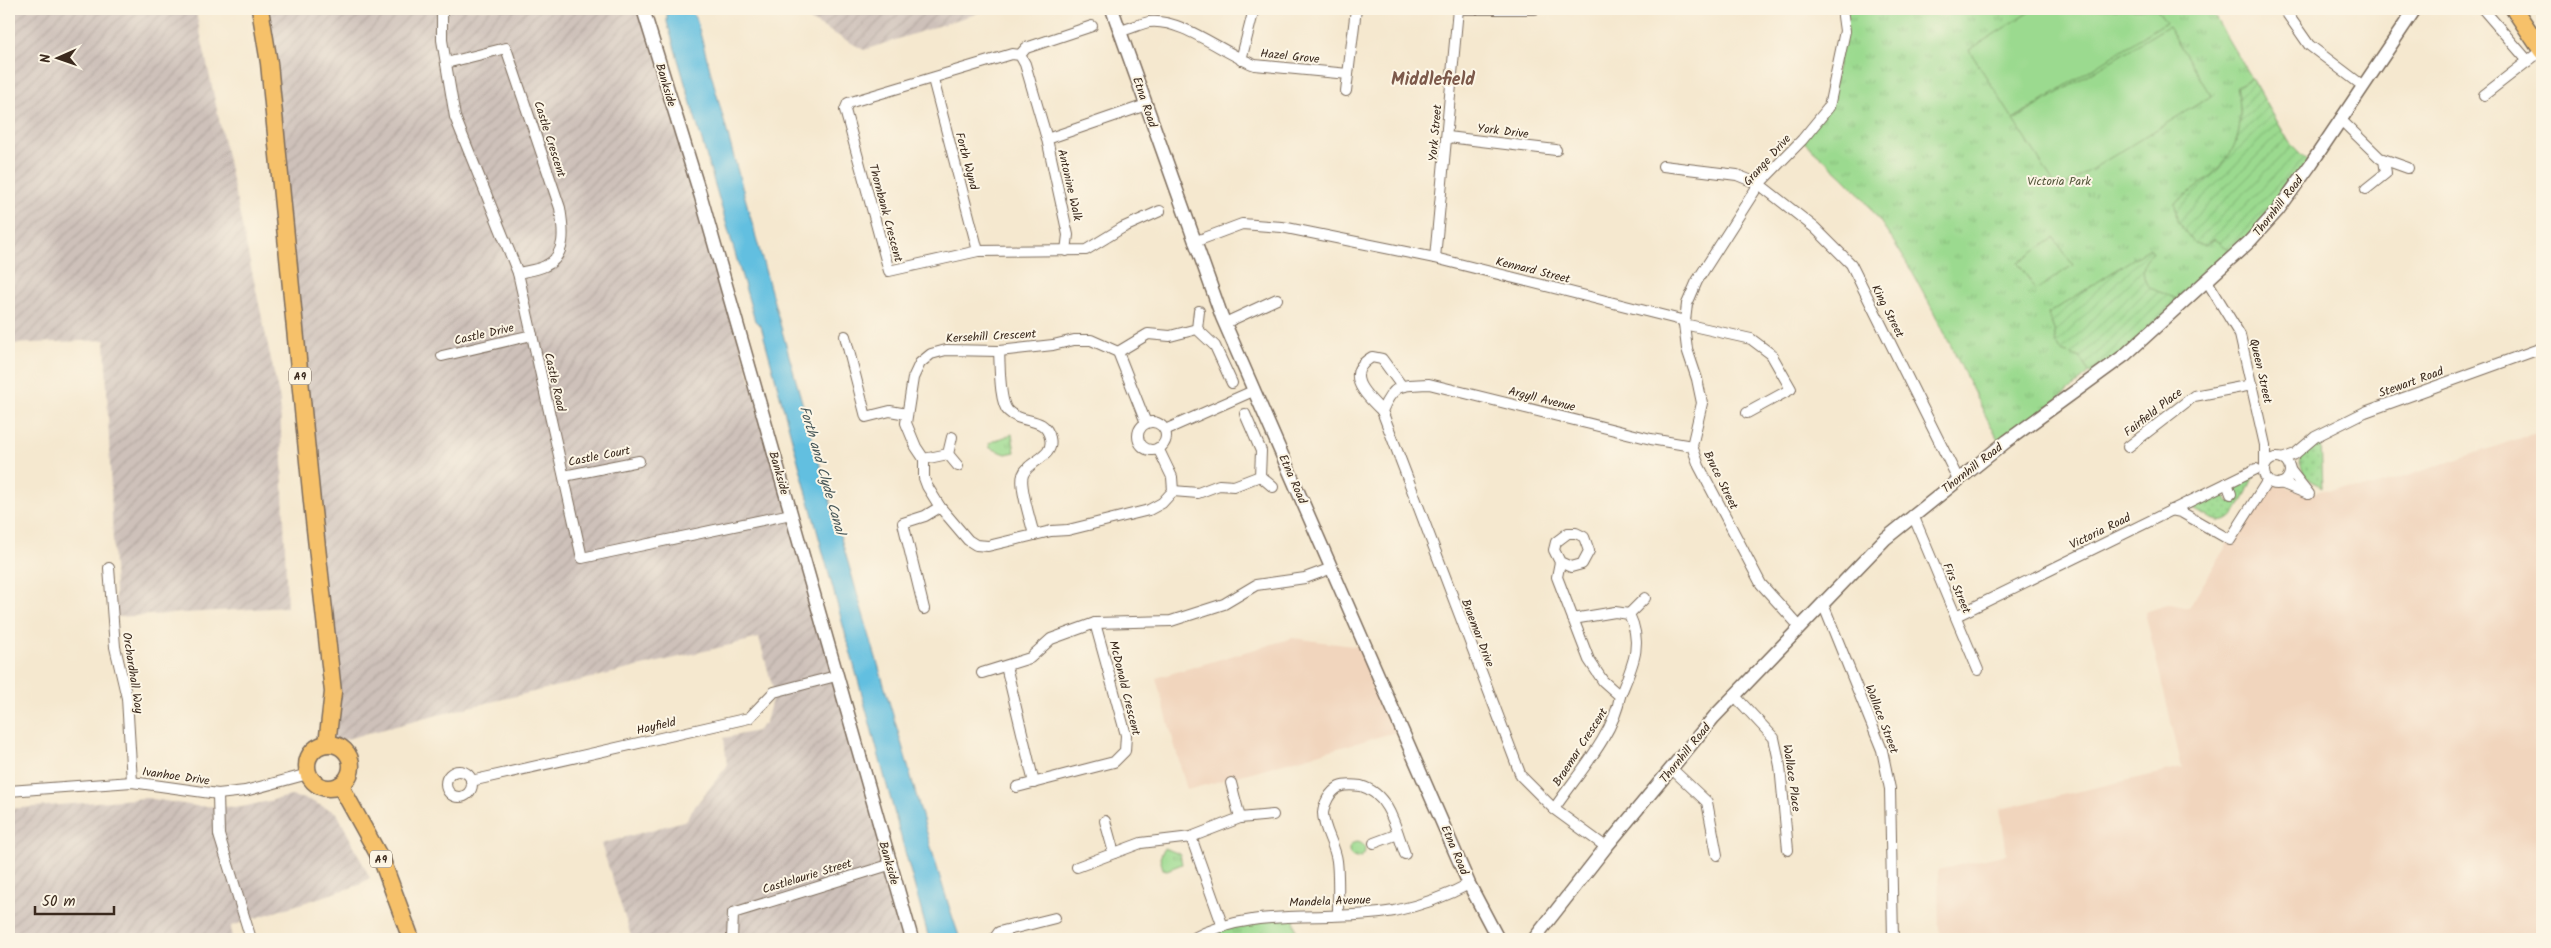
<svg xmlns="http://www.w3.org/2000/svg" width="2551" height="948" font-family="Kalam,sans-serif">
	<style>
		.built { fill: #f1d5bd }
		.industrial { fill: url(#industrial-furrows) }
		.grass { fill: url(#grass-dots); stroke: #6b8256 }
		.park { fill: url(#park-tufts); stroke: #6b8256 }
		.garden { fill: url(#garden-furrows); stroke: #6b8256 }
		.pitch { fill: #9bda8f; stroke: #6b8256 }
		.water { fill: #62bfe0; stroke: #4e747f }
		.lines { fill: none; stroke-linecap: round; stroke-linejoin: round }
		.minor-casing { stroke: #7c6c5c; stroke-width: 12 }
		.tertiary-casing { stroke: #7c6c5c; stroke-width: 15 }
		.primary-casing { stroke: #7c6c5c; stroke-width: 19 }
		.minor { stroke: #fff; stroke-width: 10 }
		.tertiary { stroke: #fff; stroke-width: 12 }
		.primary { stroke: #f6c16b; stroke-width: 16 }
		.labels { text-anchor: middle; stroke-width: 4; stroke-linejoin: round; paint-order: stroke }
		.shield { fill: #fcf5e5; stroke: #75675a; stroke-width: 1 }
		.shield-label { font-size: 11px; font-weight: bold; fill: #3b2a1e }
		.street-label { font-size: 12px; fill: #3b2a1e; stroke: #fcf5e5 }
		.park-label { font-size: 12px; fill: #53563a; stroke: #fcf5e5 }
		.water-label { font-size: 14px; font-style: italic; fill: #475758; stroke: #fcf5e5 }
		.district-label { font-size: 18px; font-weight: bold; fill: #7c594a; stroke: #fcf5e5 }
	</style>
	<defs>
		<pattern id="industrial-furrows" width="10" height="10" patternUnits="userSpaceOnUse" patternTransform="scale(1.25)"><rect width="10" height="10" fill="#cec1ba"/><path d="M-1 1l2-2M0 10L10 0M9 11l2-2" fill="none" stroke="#b2a69f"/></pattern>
		<pattern id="grass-dots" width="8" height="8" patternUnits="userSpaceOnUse" patternTransform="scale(1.25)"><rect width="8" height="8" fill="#9bda8f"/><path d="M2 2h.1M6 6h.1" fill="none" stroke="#86bb7b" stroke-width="1.8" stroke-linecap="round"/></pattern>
		<pattern id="park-tufts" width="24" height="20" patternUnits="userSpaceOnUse" patternTransform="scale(1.25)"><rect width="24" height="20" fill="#9bda8f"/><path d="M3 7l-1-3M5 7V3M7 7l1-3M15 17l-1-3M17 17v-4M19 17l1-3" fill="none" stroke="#86bb7b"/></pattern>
		<pattern id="garden-furrows" width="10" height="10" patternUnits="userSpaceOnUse" patternTransform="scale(1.25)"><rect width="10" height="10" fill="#9bda8f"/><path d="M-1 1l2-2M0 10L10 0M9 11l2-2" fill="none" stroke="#86bb7b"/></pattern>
	</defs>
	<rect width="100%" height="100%" fill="#fcf5e5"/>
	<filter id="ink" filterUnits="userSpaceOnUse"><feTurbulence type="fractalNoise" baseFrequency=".02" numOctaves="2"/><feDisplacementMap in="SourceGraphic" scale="10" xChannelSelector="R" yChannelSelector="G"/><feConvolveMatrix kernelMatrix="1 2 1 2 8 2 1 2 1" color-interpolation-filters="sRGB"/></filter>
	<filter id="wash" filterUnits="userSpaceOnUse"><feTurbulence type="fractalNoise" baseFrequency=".0096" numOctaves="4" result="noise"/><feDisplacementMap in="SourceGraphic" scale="20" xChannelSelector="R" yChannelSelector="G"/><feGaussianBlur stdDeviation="1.12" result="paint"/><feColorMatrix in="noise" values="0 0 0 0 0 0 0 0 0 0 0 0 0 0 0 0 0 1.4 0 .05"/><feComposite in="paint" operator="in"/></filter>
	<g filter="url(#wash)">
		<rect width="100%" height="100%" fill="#f5e8cf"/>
		<g class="built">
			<path d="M2542,431V939H1939L1938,870L2007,854L2000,809L2182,768L2145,612L2170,604L2189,608L2228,543L2271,482L2309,494L2323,490L2374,487Z"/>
			<path d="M1293,638L1367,648L1403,730L1187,790L1156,678Z"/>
		</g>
		<g class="industrial">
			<path d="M9,9H192L196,13L280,401L287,607L116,617L105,340L9,344Z"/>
			<path d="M260,9H643L913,939H722L720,934L632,939L601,844L687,820L689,814L727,766L724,738L757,731L766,722L774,692L759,638L461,709L327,744L333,692Z"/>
			<path d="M790,9H990L864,50Z"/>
			<path d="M291,796L309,800L337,813L370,878L356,886L231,926L232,939H9V809L147,798L195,806L242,807Z"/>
		</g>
		<g class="grass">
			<path d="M2320,441L2322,488L2305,476L2300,464L2302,454Z"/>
			<path d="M2254,475C2248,488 2236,526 2218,521C2208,518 2198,511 2189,507L2221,492L2229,502L2237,498L2235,486Z"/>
		</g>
		<g class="park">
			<path d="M1842,9H2210L2289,142L2311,164L2236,255L2001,445C1957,364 1922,274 1865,201C1847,178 1823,159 1802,140L1829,107L1845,31Z"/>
			<path d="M1012,434L1015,452L1006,454L990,448L989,443Z"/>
			<circle cx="1357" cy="850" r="8"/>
			<path d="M1164,848L1180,854L1182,864L1167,870L1163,869L1160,858Z"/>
			<path d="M1293,915L1298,939H1207L1205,932Z"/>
		</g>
		<g class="garden">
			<path d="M2252,78L2289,142L2311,164L2236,255L2215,239L2205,245L2194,243L2177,221L2175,203C2222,169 2250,150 2237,86Z"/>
			<path d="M2150,248L2153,253C2148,256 2145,260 2144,265C2139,296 2167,289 2182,303L2093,378L2079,357L2061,351L2056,343L2054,330L2048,314Z"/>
		</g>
		<g class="pitch">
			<path d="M2034,9H2157L2166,22L2013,119L1969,50Z"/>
			<path d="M2168,26L2211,96L2058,190L2014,120Z"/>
			<path d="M2054,238L2073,265L2036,290L2018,263Z"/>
		</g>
		<path class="water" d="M667,9H691L697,22C759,250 822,478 890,705C914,783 933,862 960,939H929L761,326L755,321L667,22Z"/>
	</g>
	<g filter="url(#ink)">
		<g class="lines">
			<g class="minor-casing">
				<g id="minor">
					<path d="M442,9V40L455,117L518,273L582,558L791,514"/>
					<path d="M1458,9H1535"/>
					<path d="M2284,9L2309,45L2363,86"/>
					<path d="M2483,9L2528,61"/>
					<path d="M1120,31C1129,29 1140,24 1149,22C1182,18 1224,54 1255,65L1348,74"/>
					<path d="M1020,55L1026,48L1092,26"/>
					<path d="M1241,60L1254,9"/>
					<path d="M446,63L506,48L560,208C563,227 568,256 545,266C537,270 526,271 518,273"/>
					<path d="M933,79L978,251"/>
					<path d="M1346,91L1356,9"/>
					<path d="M2484,95L2542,50"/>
					<path d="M2340,119L2380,158L2408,168"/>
					<path d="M1448,137L1556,150"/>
					<path d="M1047,139L1025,64L1020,55L1012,54L848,103L845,110L889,271L978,251L1086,250L1122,228L1160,211"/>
					<path d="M1663,166L1737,175L1759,184L1815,228L1851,264L1958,479"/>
					<path d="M2366,189L2386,173L2384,160"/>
					<path d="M1194,242L1242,224L1282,227L1435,258L1685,321L1684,324L1751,339L1771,354L1791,389L1747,413"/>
					<path d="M1066,251L1068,235L1047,139L1146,105"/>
					<path d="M1435,258L1458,9"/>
					<path d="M2207,281L2240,335L2265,445V465"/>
					<path d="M1685,321L1687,304L1697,281L1759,184L1802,140L1829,107L1845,31L1842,9"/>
					<path d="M1225,323L1277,299"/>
					<path d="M1684,324L1687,349L1697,379L1702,403L1692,446L1699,466L1761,584L1799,626"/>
					<path d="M1197,329L1199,311"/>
					<path d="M845,336L866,417L890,411L907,414"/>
					<path d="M999,351C1000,364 999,402 1008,411C1022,425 1045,415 1050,438C1055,458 1028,460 1023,475C1019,486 1031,522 1034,535"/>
					<path d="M1118,352L1148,334L1170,336L1197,329L1215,346L1232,383"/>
					<path d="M442,356L532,335"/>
					<path d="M1382,411C1365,394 1343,374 1372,357L1382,359L1401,385"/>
					<circle cx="1152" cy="436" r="14"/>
					<path d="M1146,423L1118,352L1091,340H1074L1053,345L999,351L946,350L931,354L920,363L913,378L906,423L916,447L924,459V478L927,486L940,507L968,540L976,545L988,546L1051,531L1068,530L1149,510L1162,503L1173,491L1172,477L1158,448"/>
					<path d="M1165,430L1253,391"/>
					<path d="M2128,447L2194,396L2252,385"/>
					<path d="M948,454L958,466"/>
					<circle cx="2277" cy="471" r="13"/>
					<path d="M924,459L948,454L952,437"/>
					<path d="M2282,459L2295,454L2315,437L2365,412L2542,348"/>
					<path d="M2290,470L2309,494"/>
					<path d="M564,476L639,461"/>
					<path d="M1260,476L1273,487"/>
					<path d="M2227,483L2231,494"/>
					<path d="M2281,483L2308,494"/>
					<path d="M1173,491L1198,493L1219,485L1234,486L1260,476L1261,451L1245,414"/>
					<path d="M2171,510L2181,512L2230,540L2268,480"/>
					<path d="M1913,515L1978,670"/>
					<path d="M109,568L115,647L127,698L132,782"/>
					<path d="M1823,604L1882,750L1890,789L1893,939"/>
					<path d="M924,609L903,523L925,516L940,507"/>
					<path d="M1629,614L1645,598"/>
					<path d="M1956,616L2256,469"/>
					<path d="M1573,619L1615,612L1629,614C1644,645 1632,666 1620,696"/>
					<path d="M1006,666L1034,783"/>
					<path d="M982,673L1030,658L1051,639L1095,623L1171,621L1224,604L1256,585L1305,578L1332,568"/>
					<path d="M1734,695L1774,738L1780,766L1788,850"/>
					<path d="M1672,769L1707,802L1717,855"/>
					<circle cx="459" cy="784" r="13"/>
					<path d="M471,781L749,718L774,692L836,676"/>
					<path d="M1231,783L1240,818"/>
					<path d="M1017,787L1114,762L1125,751L1126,735L1095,623"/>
					<path d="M9,791L132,782L218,794L245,791L308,774"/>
					<path d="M218,794L219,835L251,939"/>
					<path d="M1554,809C1576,776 1614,735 1620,696L1603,681L1589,660L1557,577L1560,562L1554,550L1556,542L1568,533H1576L1584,537L1589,551L1582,564L1571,567L1560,562"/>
					<path d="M1105,821L1114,853"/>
					<path d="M1191,837L1223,927"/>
					<path d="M1374,843L1398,834"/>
					<path d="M1606,847L1554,809L1521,776L1382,411C1394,383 1401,385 1429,384L1651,439L1692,446"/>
					<path d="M1077,867L1141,843L1191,837L1240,818L1273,815"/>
					<path d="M1338,915C1338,897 1339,878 1337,861C1335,844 1323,829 1323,813C1324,803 1330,792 1339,787C1346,784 1354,785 1361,786C1390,794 1396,830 1405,854"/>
					<path d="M732,939L733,913L889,865"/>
					<path d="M994,939L999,932L1055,918"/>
					<path d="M1192,939C1254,905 1327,923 1394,911C1418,906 1447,896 1469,884"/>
				</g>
			</g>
			<g class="tertiary-casing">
				<g id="tertiary">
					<path d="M643,9L701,197L912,939"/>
					<path d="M1112,9L1222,317L1469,884L1498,939"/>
					<path d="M1534,939L1606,847L1714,717L1885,539L2007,441L2125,355L2249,242L2278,210L2311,164L2415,9"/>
				</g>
			</g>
			<g class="primary-casing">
				<g id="primary">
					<path d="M260,9L269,63L312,502L333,692L327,744"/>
					<path d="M2514,9L2542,51"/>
					<circle cx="329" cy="766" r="22"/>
					<path d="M340,785L383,863L411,939"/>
				</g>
			</g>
			<use href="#minor" class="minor"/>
			<use href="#tertiary" class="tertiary"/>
			<use href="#primary" class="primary"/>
		</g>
	</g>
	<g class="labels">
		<g class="shield">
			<rect x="289" y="367.5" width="22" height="17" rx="4"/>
			<rect x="370" y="850.5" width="22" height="17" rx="4"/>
		</g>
		<g class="shield-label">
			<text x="300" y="380">A9</text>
			<text x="381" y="863">A9</text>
		</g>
		<g class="street-label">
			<text transform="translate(1290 56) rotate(6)" y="4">Hazel Grove</text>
			<text transform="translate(666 85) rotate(73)" y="4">Bankside</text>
			<text transform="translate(1145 102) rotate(71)" y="4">Etna Road</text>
			<text transform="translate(1503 131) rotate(7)" y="4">York Drive</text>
			<text transform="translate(1435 133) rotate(-85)" y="4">York Street</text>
			<text transform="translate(550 139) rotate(72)" y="4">Castle Crescent</text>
			<text transform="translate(1767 160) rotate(-48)" y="4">Grange Drive</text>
			<text transform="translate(967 161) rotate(75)" y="4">Forth Wynd</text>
			<text transform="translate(1070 185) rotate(77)" y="4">Antonine Walk</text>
			<text transform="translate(2278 206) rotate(-52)" y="4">Thornhill Road</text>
			<text transform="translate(886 213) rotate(75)" y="4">Thornbank Crescent</text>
			<text transform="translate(1533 270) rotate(14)" y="4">Kennard Street</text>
			<text transform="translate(1888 311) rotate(63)" y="4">King Street</text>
			<text transform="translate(484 334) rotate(-13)" y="4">Castle Drive</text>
			<text transform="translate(991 336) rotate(-3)" y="4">Kersehill Crescent</text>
			<text transform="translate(2261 371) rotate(77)" y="4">Queen Street</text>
			<text transform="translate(555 382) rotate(77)" y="4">Castle Road</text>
			<text transform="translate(2411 382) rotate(-20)" y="4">Stewart Road</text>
			<text transform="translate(1542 399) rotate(14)" y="4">Argyll Avenue</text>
			<text transform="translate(2153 412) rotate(-38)" y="4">Fairfield Place</text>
			<text transform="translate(599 456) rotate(-11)" y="4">Castle Court</text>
			<text transform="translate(1972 468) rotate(-38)" y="4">Thornhill Road</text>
			<text transform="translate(779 473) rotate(74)" y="4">Bankside</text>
			<text transform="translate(1293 479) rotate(66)" y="4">Etna Road</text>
			<text transform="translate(1721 480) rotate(64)" y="4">Bruce Street</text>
			<text transform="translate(2100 531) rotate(-26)" y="4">Victoria Road</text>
			<text transform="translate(1957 588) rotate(67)" y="4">Firs Street</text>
			<text transform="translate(1478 633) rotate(69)" y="4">Braemar Drive</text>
			<text transform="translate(133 673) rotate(81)" y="4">Orchardhall Way</text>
			<text transform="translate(1125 688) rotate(76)" y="4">McDonald Crescent</text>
			<text transform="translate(1882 719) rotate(69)" y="4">Wallace Street</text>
			<text transform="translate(656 726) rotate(-13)" y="4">Hayfield</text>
			<text transform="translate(1580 747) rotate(-57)" y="4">Braemar Crescent</text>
			<text transform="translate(1685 753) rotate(-51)" y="4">Thornhill Road</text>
			<text transform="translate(176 776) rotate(8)" y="4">Ivanhoe Drive</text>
			<text transform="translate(1792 778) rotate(82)" y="4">Wallace Place</text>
			<text transform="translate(1455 850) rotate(67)" y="4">Etna Road</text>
			<text transform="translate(889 863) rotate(74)" y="4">Bankside</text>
			<text transform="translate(807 876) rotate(-17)" y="4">Castlelaurie Street</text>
			<text transform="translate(1330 901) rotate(-2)" y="4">Mandela Avenue</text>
		</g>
		<g class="park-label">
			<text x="2059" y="185">Victoria Park</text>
		</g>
		<g class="water-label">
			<text transform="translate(823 470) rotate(74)" y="5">Forth and Clyde Canal</text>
		</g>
		<g class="district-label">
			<text x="1433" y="85">Middlefield</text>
		</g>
	</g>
	<rect width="2551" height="948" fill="none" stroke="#fcf5e5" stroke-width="30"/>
	<g transform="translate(58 58) rotate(268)" stroke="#fcf5e5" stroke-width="4" paint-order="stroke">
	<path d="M0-4L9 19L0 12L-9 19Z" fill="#3b2a1e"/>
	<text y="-8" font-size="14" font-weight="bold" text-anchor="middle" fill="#3b2a1e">N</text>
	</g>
	<path d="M35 906v8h79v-8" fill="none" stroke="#3b2a1e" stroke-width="2.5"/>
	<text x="42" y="906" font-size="15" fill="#3b2a1e" stroke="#fcf5e5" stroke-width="4" paint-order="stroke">50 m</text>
</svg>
